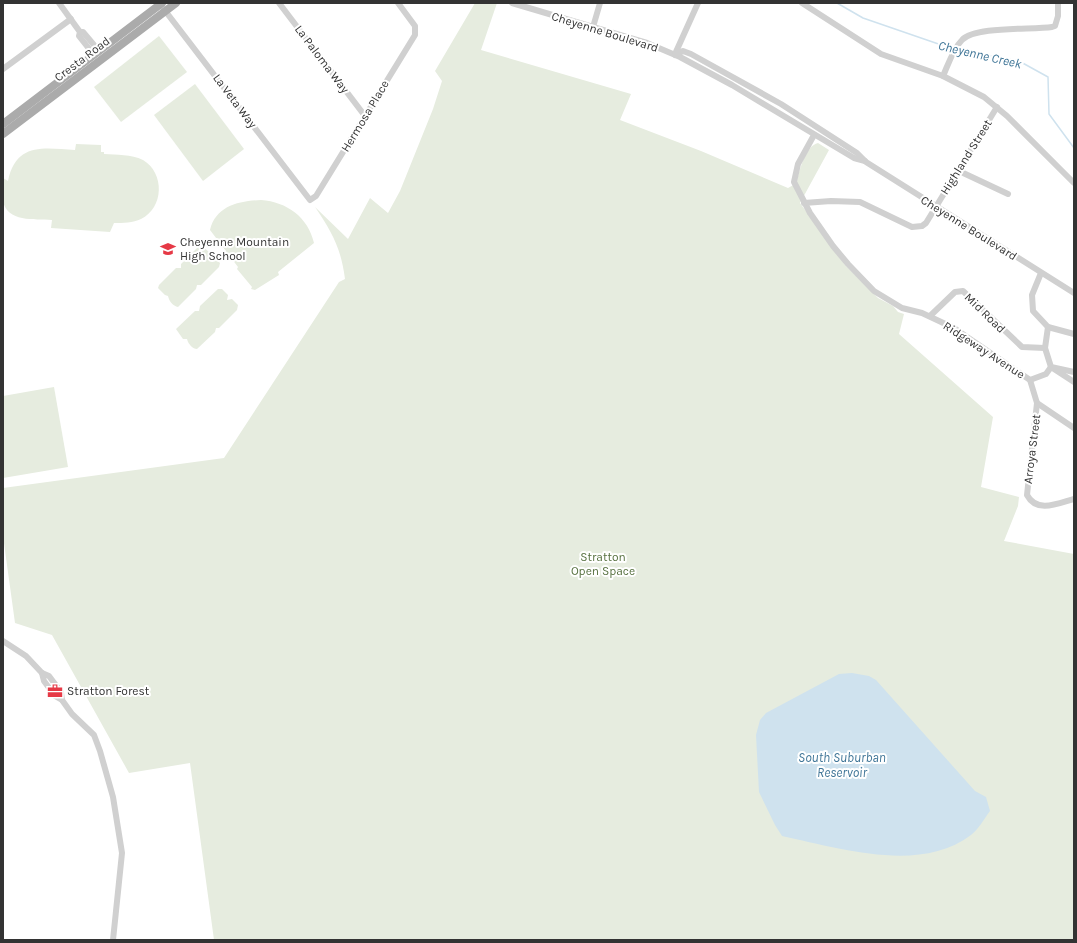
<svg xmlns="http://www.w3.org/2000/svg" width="1077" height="943" font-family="Karla,sans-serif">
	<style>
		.green { fill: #e6ecdf }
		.water { fill: #cfe2ee }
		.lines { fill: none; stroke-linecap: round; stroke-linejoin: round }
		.stream { stroke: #cfe2ee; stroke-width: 1.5 }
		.minor { stroke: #d0d0d0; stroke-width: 6 }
		.major { stroke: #ababab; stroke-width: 8 }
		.labels { text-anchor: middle; stroke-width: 4; stroke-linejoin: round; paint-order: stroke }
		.street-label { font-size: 12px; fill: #333; stroke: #fff }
		.poi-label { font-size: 12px; fill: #333; stroke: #fff; text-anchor: start }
		.park-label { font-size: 12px; fill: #56703f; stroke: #fff }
		.water-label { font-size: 13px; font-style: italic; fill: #3f7597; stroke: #fff }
	</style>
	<rect width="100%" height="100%" fill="#fff"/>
	<g class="green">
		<path d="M475,3H497L481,50L631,94L620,120L701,151L788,188L797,183C798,173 806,145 818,143L829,150L800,203L845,265L878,298L893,306L898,312L904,314L899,334L993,417L981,487L1019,497L1018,506L1004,541L1074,554V940H214L190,763L129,773L52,635L15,623L3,536V488L224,458L339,282L345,279C341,248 332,232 315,207L348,239L370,198L388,213L400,191L433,109L442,81L435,71Z"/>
		<path d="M159,36L187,72L121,122L94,87Z"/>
		<path d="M195,84L244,149L203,181L154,115Z"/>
		<path d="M76,144L101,145V152H104V154C117,155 131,154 143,160C165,173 164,208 141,219C133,223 123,223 114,223L110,232L51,228L52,220C34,219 7,222 3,201C2,194 3,185 3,178L8,181C16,142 44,148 75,150Z"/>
		<path d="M261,200C287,202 308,217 314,243L278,272L279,275L255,290L251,289L252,287L237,269L238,267L210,230C216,206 238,201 261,200Z"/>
		<path d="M199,246H202L209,252V257L213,256L220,263L219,267L201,285H197L196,289L178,307C173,306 169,301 168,296L165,295L158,288L159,285L176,268H181V264Z"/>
		<path d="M218,289H222L228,295L227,300L232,299L238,305L237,310L219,328H216L215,332L197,349C193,349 188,344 187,339H183L176,329L195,311H199L200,306Z"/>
		<path d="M54,387L68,467L3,478V396Z"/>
	</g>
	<path class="water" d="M852,673L869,676L876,680L975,791L986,797L990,811C984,819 978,830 971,835C920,874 839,848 782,836L775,825L759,792L756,735L760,720L766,713L839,674Z"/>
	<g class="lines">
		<g class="stream">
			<path d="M837,3L863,18L953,49"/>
			<path d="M956,50L1019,61L1048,77L1049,114L1074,148"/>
		</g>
		<g class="minor">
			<path d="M59,3L80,32L79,36L94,55"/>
			<path d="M279,3L365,116"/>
			<path d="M512,3L647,43L680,57L732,85L854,158L865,161"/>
			<path d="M802,3L881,54L943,76L984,97L1007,116L1074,183"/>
			<path d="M163,8L310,200L316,196L415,35V26L398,3"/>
			<path d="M593,27L600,3"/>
			<path d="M80,32H83L99,51"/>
			<path d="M675,54L698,3"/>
			<path d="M675,55L683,51L691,54L781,104L857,153L866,162L1074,293"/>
			<path d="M3,69L71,19"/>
			<path d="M943,76C948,65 953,49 962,40C975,26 1032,30 1052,27L1055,26L1058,16V3"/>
			<path d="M814,135L798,164L794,182L810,213L833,246L848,264L874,291L902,308L922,313L954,328L1030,380L1037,403L1074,428"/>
			<path d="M959,171L1008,194"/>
			<path d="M804,203L831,201L860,202L912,227L922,226L926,223L997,107"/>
			<path d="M1041,273L1032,295L1033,311L1048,327L1074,334"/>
			<path d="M930,316L955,292L963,291L1022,347L1045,348"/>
			<path d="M1048,327L1045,348L1051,367L1074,372"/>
			<path d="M1030,380L1046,374L1051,367L1074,382"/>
			<path d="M1037,403L1027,495C1037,514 1059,503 1074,499"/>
			<path d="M3,641L26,656L42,673L49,676L61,692L62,700"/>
			<path d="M42,673L44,681L55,696L62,700L72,714L94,735L100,751L113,797L122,853L113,940"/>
		</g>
		<g class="major">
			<path d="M3,124L162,3"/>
			<path d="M3,134L176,3"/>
		</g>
	</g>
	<defs>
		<g id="school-bare" transform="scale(1.2)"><path d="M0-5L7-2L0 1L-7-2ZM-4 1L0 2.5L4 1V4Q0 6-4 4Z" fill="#e63946" stroke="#fff" stroke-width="2.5" paint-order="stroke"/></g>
		<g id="office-bare" transform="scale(1.2)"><path d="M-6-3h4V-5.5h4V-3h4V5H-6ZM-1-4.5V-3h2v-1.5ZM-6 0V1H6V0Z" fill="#e63946" stroke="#fff" stroke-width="2.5" paint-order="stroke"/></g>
	</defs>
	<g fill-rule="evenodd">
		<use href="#school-bare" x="168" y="249"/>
		<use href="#office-bare" x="55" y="691"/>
	</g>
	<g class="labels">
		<g class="street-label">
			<text transform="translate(605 32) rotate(17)" y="4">Cheyenne Boulevard</text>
			<text transform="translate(82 59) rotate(-37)" y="4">Cresta Road</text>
			<text transform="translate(322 59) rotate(53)" y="4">La Paloma Way</text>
			<text transform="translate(235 101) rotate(53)" y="4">La Veta Way</text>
			<text transform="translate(365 116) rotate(-59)" y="4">Hermosa Place</text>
			<text transform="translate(966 157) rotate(-58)" y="4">Highland Street</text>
			<text transform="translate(969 228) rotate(32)" y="4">Cheyenne Boulevard</text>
			<text transform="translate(985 313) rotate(44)" y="4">Mid Road</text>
			<text transform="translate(984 350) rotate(33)" y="4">Ridgeway Avenue</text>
			<text transform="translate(1032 449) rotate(-83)" y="4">Arroya Street</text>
		</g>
		<g class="poi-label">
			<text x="180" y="246">Cheyenne Mountain<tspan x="180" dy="14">High School</tspan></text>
			<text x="67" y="695">Stratton Forest</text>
		</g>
		<g class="park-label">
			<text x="603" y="561">Stratton<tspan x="603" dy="14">Open Space</tspan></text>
		</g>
		<g class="water-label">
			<text transform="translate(980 54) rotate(13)" y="5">Cheyenne Creek</text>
			<text x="842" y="762">South Suburban<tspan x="842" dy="15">Reservoir</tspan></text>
		</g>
	</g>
	<rect width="1077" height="943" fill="none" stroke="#333333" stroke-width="8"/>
</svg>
